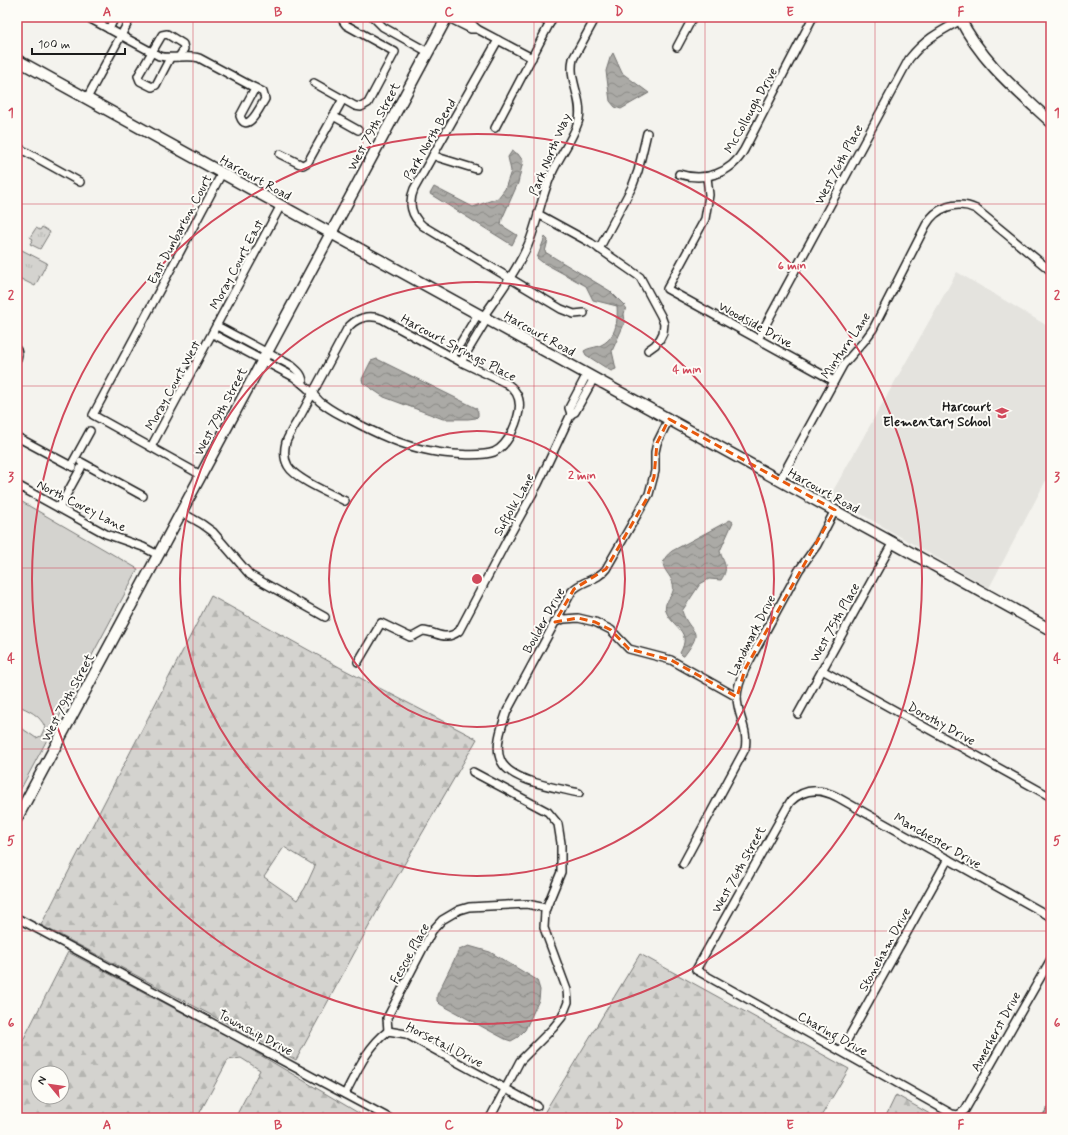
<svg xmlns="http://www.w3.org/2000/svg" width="1068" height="1135" font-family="Mynerve,sans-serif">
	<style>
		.built { fill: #e4e3de }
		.grass { fill: #d4d3cf; stroke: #787876 }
		.forest { fill: url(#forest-firs); stroke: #787876; fill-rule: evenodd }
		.park { fill: url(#park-tufts); stroke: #787876 }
		.water { fill: url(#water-waves); stroke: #72716f }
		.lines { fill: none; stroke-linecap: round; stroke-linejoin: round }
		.stream { stroke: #72716f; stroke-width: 2 }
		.street-casing { stroke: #1c1c1c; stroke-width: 10 }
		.secondary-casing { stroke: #1c1c1c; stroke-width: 13 }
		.street { stroke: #fdfcf7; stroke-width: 7 }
		.secondary { stroke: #fdfcf7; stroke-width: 10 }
		.marked { fill: none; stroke: #e8590c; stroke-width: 3; stroke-dasharray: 8 5; stroke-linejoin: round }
		.grid { fill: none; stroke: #d1495b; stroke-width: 1; stroke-opacity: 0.55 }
		.ring { fill: none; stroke: #d1495b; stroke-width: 2 }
		.labels { text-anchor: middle; stroke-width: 4; stroke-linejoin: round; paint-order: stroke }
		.street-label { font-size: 13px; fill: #1c1c1c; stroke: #fdfcf7 }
		.poi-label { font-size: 13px; font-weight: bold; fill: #1c1c1c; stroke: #fdfcf7; text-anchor: end }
		.centre { fill: #d1495b; stroke: #fdfcf7; stroke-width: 2 }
		.ring-label { font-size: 12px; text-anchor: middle; font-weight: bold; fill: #d1495b; stroke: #fdfcf7; stroke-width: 4; stroke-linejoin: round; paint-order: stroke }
		.neatline { fill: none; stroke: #d1495b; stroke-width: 1.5 }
		.grid-label { font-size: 13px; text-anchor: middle; font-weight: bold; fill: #d1495b }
	</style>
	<defs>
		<pattern id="forest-firs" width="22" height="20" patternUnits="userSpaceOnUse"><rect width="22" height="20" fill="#d4d3cf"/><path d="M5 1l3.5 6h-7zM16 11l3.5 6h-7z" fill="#b5b5b1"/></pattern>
		<pattern id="park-tufts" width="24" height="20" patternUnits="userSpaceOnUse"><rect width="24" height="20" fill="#d4d3cf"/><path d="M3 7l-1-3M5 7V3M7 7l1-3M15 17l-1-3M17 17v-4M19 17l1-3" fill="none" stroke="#b5b5b1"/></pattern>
		<pattern id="water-waves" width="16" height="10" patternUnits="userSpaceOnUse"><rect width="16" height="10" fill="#abaaa6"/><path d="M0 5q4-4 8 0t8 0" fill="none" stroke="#8a8a86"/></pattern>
	</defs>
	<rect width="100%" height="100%" fill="#f4f3ee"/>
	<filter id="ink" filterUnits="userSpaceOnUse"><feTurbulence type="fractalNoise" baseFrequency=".025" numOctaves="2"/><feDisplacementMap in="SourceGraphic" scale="8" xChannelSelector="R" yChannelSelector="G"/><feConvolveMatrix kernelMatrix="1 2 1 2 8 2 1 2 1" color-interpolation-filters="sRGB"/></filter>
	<g filter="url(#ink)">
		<path class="built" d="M957,272L1051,328V471L989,588L830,496Z"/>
		<path class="grass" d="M17,499L138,569L17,796V725L36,738L41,736L45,727C40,715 28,710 17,705Z"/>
		<g class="forest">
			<path d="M211,596L341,668L477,739L380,906L296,1060L41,925ZM284,847L315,866L305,888L297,900L264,877Z"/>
			<path d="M68,952L238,1042L367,1118H235L260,1070L241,1058L228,1060L197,1118H17V1052ZM38,1073H62V1097H38Z"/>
			<path d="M640,954L849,1069L820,1118H541Z"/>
			<path d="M896,1095L937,1118H885Z"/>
		</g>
		<g class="park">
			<path d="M42,227L50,232L40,249L30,244L33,239L30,237L36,228L40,230Z"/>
			<path d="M18,248L47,263L35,286L17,277V250Z"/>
		</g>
		<g class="water">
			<path d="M613,53L622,73L649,93L621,109L615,107L610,101L606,71L610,58Z"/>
			<path d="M512,151L518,154L523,161L518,183L502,219L501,225L517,235L512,245L430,194L434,187L473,207L498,198L505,189L511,171L508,157Z"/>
			<path d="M545,237L548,240L545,252L610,291L626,307L624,314L625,322L612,351L616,369L611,371L586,355L584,351C588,348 593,348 599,346C616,339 618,322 617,306L593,300L586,286L542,262L537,258Z"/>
			<path d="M377,359L476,408L478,412V416L476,418L468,419H443L384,397L363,383L362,379L371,361Z"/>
			<path d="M730,520L733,522L720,551C723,563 730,567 721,580L709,579L700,584L682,611C690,636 706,627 684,656H683L680,653C693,630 672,628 666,611C663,603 671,598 673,591C677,573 650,568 672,551Z"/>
			<path d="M469,946L490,952L537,980L540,990L539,1000L525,1030L518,1037L511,1041L505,1039L440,1004L437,1001V995L459,950Z"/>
		</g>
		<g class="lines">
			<path class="stream" d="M1041,1118L1051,1104"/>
			<g class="street-casing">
				<g id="street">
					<path d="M87,17L159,56C173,60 186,54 199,58L255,88"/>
					<path d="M373,17L383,27L428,52"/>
					<path d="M447,17L471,29H477"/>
					<path d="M461,17L471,23L477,29L532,58"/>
					<path d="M539,17L550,23"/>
					<path d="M109,29L115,17"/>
					<path d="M498,40L414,189C408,203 411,216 423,226L561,309L574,314L584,313"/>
					<path d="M677,47L693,17"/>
					<path d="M170,58L156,85L152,87L140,81L138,76L162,35L167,34L183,44L184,49L179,57"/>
					<path d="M314,83L355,106L361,107L368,103L395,52L346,25L343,21L344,17"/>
					<path d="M255,88L263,92L265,99C261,105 247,136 240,116Z"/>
					<path d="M87,98L131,17"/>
					<path d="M333,116L358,130"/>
					<path d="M495,128L553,17"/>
					<path d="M17,147L80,182"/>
					<path d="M280,154L300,164L303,165L308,162L343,99"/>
					<path d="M433,155L440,158L476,169"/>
					<path d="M679,174C704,182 731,174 744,150L813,17"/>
					<path d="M707,177L709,195L705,219L667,289L834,381"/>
					<path d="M538,214L591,243L640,277L661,316L664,324L663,333L660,339L655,345L648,350"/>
					<path d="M599,249L632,187L638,171L647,133"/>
					<path d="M483,317C499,294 517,270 528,245C538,222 541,196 552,173C559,157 576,134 579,119C583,99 568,80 573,59L596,17"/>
					<path d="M217,326L292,366C299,372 303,375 303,384"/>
					<path d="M213,334L294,377C300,382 307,387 312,393C316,397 318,401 323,404C331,410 340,415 349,419C375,433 402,446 431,451C445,454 481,457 494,452C503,448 508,440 512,432C520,414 526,396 506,383L461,362L382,319C368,314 355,318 347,329C332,357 317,385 302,413C297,422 290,432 286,442C284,450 284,459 288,466C295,479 331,494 345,501"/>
					<path d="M758,339L909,59C925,39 939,32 961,20"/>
					<path d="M17,350L18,354L17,359"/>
					<path d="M452,357L478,314"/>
					<path d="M461,362L487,319"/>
					<path d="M571,414L575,412L594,378"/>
					<path d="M17,437L73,467"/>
					<path d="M151,447L281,205"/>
					<path d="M73,462L90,431"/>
					<path d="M81,462L143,496"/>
					<path d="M201,475L93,415L222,173"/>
					<path d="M780,480L843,365L865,340L873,329L926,225C936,207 957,200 976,209L1051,271"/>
					<path d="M17,485L106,534L143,547L158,555"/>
					<path d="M59,508L81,468"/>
					<path d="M181,512L202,524L213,532L250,575L325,617"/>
					<path d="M555,622L564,619L578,618L595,622L611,630L629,649L671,660L737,697"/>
					<path d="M358,662L381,623L410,637L414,636L423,631C437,632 445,642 459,631L507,540L538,484L571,414L569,408L587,374"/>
					<path d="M822,670L1051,797"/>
					<path d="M798,714L893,542"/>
					<path d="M473,772L548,812L558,824L561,843V872L545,911L544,928L567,990L568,1002L562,1017L553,1028L520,1061L490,1118"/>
					<path d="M579,793C559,788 511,782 501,761C494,746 502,726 507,711L572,591C582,580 597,581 606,569L649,494L655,471V452L657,443L669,419"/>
					<path d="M683,864L745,749C749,730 737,715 737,697C737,687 741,678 745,669L799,570L817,545L835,510"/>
					<path d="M1051,917L837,797C820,788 804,788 790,802L696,970L952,1114L958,1115L965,1110L1051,959"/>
					<path d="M17,918L389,1118"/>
					<path d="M388,1031L387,1018L432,931L442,920L459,910L469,907L527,904L546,908"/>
					<path d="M841,1051L948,859"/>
					<path d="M345,1094C357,1071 367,1047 388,1031L406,1034L537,1106"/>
				</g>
			</g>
			<g class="secondary-casing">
				<g id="secondary">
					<path d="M959,17C982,62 1014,88 1051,122"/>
					<path d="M17,60L1051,630"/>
					<path d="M17,818L447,17"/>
				</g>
			</g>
			<use href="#street" class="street"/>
			<use href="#secondary" class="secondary"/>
		</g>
	</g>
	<path class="marked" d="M669,419L835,510L745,669L737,697L671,660L629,649L611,630L595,622L578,618L555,622L574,589L606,569L646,500L654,477L657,443Z"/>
	<path class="grid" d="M193,17V1118M363,17V1118M534,17V1118M705,17V1118M875,17V1118M17,204H1051M17,386H1051M17,568H1051M17,749H1051M17,931H1051"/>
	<g class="ring">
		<circle cx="477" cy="579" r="148"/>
		<circle cx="477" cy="579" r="297"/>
		<circle cx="477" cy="579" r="445"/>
	</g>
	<defs>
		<g id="school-bare" transform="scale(1.08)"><path d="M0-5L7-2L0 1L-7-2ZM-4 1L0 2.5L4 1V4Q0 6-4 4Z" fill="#d1495b" stroke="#fdfcf7" stroke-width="2.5" paint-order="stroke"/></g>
	</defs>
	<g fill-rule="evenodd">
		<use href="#school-bare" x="1002" y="413"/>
	</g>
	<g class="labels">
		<g class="street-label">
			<text transform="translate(750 110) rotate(-61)" y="5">McCollough Drive</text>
			<text transform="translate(373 126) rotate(-62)" y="5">West 79th Street</text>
			<text transform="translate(429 139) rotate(-60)" y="5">Park North Bend</text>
			<text transform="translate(549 154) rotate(-67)" y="5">Park North Way</text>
			<text transform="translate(838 164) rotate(-62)" y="5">West 76th Place</text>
			<text transform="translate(256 177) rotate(29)" y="5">Harcourt Road</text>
			<text transform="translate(179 229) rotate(-62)" y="5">East Dunbarton Court</text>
			<text transform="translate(236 264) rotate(-62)" y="5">Moray Court East</text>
			<text transform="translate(756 324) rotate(29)" y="5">Woodside Drive</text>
			<text transform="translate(540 333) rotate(29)" y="5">Harcourt Road</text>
			<text transform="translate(845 345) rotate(-56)" y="5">Minturn Lane</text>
			<text transform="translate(459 347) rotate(28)" y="5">Harcourt Springs Place</text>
			<text transform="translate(172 385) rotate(-61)" y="5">Moray Court West</text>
			<text transform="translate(220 411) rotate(-62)" y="5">West 79th Street</text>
			<text transform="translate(824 490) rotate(29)" y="5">Harcourt Road</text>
			<text transform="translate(513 504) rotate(-61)" y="5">Suffolk Lane</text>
			<text transform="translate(82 505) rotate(27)" y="5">North Covey Lane</text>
			<text transform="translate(543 620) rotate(-61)" y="5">Boulder Drive</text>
			<text transform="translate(834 622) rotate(-61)" y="5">West 75th Place</text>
			<text transform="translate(751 635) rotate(-63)" y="5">Landmark Drive</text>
			<text transform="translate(67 697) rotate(-62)" y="5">West 79th Street</text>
			<text transform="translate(942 723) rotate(29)" y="5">Dorothy Drive</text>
			<text transform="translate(938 840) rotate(30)" y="5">Manchester Drive</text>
			<text transform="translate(738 869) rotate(-61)" y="5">West 76th Street</text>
			<text transform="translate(884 949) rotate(-61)" y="5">Stoneham Drive</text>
			<text transform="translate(409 953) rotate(-61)" y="5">Fescue Place</text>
			<text transform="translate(995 1031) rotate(-61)" y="5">Amerherst Drive</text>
			<text transform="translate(256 1032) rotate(28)" y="5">Township Drive</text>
			<text transform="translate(833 1033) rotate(29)" y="5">Charing Drive</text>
			<text transform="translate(445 1044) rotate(27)" y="5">Horsetail Drive</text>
		</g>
		<g class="poi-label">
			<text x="991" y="411">Harcourt<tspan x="991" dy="15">Elementary School</tspan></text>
		</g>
	</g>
	<circle cx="477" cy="579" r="6" class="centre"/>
	<g class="ring-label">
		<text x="792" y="269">6 min</text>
		<text x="687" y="373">4 min</text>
		<text x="582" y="479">2 min</text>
	</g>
	<rect width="1068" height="1135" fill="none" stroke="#fdfcf7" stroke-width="44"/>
	<g transform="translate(50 1085) rotate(299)"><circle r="19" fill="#fdfcf7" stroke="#a3a29f"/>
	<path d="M0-3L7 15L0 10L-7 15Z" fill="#d1495b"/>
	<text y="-6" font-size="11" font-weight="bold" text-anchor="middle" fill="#1c1c1c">N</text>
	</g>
	<path d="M32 48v6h93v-6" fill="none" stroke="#1c1c1c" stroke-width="2"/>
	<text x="38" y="48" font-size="12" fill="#1c1c1c" stroke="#fdfcf7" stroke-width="3" paint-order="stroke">100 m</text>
	<rect x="22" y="22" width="1024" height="1091" class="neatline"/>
	<g class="grid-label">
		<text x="107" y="16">A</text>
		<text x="278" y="16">B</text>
		<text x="449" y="16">C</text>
		<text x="619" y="16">D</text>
		<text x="790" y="16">E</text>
		<text x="961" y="16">F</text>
		<text x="11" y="117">1</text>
		<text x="1057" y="117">1</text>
		<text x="11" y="299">2</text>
		<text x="1057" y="299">2</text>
		<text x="11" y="481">3</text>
		<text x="1057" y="481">3</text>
		<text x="11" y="663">4</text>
		<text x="1057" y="663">4</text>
		<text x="11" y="845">5</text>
		<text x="1057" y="845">5</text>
		<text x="11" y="1027">6</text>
		<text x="1057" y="1027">6</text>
		<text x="107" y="1129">A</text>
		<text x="278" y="1129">B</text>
		<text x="449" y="1129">C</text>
		<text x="619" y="1129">D</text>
		<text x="790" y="1129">E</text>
		<text x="961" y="1129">F</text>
	</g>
</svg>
